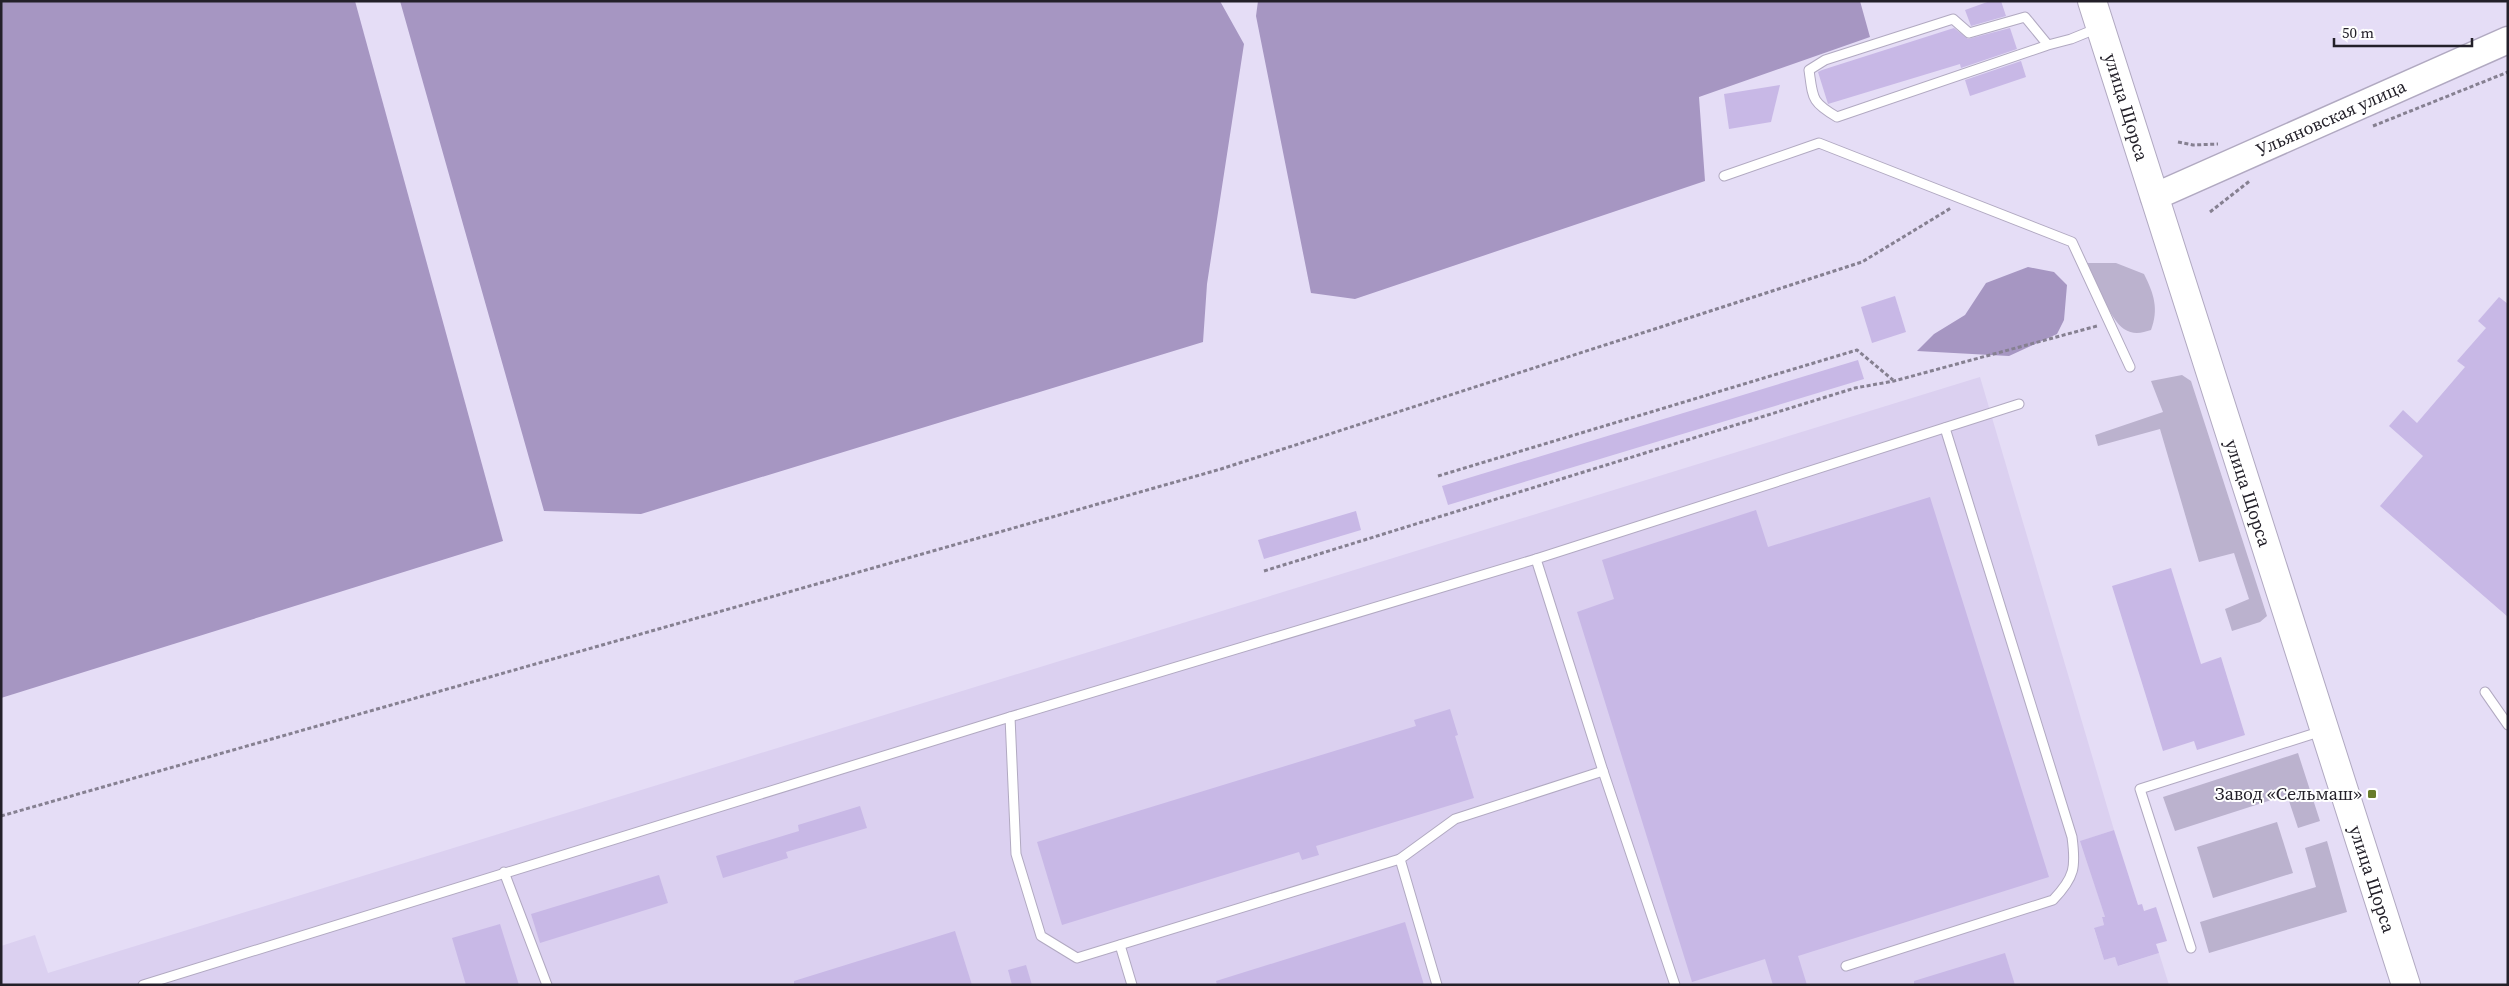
<svg xmlns="http://www.w3.org/2000/svg" width="2509" height="986" font-family="'Source Serif 4',serif">
	<style>
		.built { fill: #dbd0f0 }
		.green { fill: #bbb2ce }
		.forest { fill: #a696c2 }
		.building { fill: #c8b8e6 }
		.lines { fill: none; stroke-linecap: round; stroke-linejoin: round }
		.lane-casing { stroke: #b1a9c1; stroke-width: 11 }
		.secondary-casing { stroke: #b1a9c1; stroke-width: 29 }
		.primary-casing { stroke: #b1a9c1; stroke-width: 30 }
		.path { stroke: #868091; stroke-width: 3; stroke-dasharray: 4 2.5; stroke-linecap: butt }
		.lane { stroke: #fff; stroke-width: 9 }
		.secondary { stroke: #fff; stroke-width: 26 }
		.primary { stroke: #fff; stroke-width: 28 }
		.poi-dot { fill: #687b2a; stroke: #fff; stroke-width: 2 }
		.labels { text-anchor: middle; stroke-width: 4; stroke-linejoin: round; paint-order: stroke }
		.street-label { font-size: 18px; fill: #232029; stroke: #fff }
		.poi-label { font-size: 18px; fill: #232029; stroke: #fff; text-anchor: end }
	</style>
	<rect width="100%" height="100%" fill="#e5ddf6"/>
	<path class="built" d="M1980,377L2114,830L2081,841L2105,917L2102,918L2104,925L2094,929L2104,960L2115,957L2119,966L2159,953L2169,985H1V946L35,935L48,973Z"/>
	<g class="green">
		<path d="M2083,263H2116L2144,274C2154,294 2159,309 2151,330C2142,333 2133,335 2124,329C2111,321 2094,278 2083,263Z"/>
		<path d="M2182,375L2191,381L2267,616L2260,622L2232,631L2225,609L2249,599L2234,553L2199,562L2160,429L2098,446L2095,435L2163,412L2151,381Z"/>
		<path d="M2298,753L2320,821L2298,828L2287,795L2175,831L2163,797Z"/>
		<path d="M2277,822L2293,873L2213,898L2197,847Z"/>
		<path d="M2327,841L2347,912L2209,953L2200,922L2316,887L2305,848Z"/>
	</g>
	<g class="forest">
		<path d="M1,1H355L503,541L1,698Z"/>
		<path d="M400,1H1220L1244,44L1207,284L1203,342L641,514L544,511Z"/>
		<path d="M1258,1H1860L1870,37L1699,97L1705,181L1355,299L1311,293L1256,16Z"/>
		<path d="M2028,267L2054,272L2067,285L2064,320L2057,334L2009,356L1917,351L1934,334L1965,315L1986,283Z"/>
	</g>
	<g class="building">
		<path d="M1990,1H2001L2006,16L1971,26L1965,10Z"/>
		<path d="M1954,28L1968,39L2010,28L2017,49L1961,68L1960,64L1828,104L1818,72L1822,70Z"/>
		<path d="M2021,61L2026,77L1970,96L1965,80Z"/>
		<path d="M1780,85L1771,122L1729,129L1724,94Z"/>
		<path d="M1895,296L1906,332L1872,343L1861,307Z"/>
		<path d="M2499,297L2508,304V617L2380,506L2423,456L2389,426L2403,410L2417,423L2465,367L2457,361L2486,328L2478,321Z"/>
		<path d="M1858,360L1864,379L1448,505L1442,486Z"/>
		<path d="M1930,497L2049,877L1798,956L1807,985H1773L1765,959L1692,982L1577,612L1614,599L1602,560L1756,510L1768,547Z"/>
		<path d="M1356,511L1361,530L1264,559L1258,540Z"/>
		<path d="M2171,568L2201,664L2221,657L2245,735L2197,750L2194,741L2163,751L2112,586Z"/>
		<path d="M1450,709L1458,735L1455,736L1474,798L1316,846L1319,855L1302,860L1299,852L1062,925L1037,842L1416,726L1414,720Z"/>
		<path d="M860,806L867,828L786,852L788,858L723,878L716,856L799,831L798,825Z"/>
		<path d="M2114,830L2138,905L2142,904L2144,911L2156,907L2167,941L2156,944L2159,953L2118,966L2115,957L2104,960L2094,928L2104,925L2102,917H2105L2080,841Z"/>
		<path d="M659,875L668,903L540,943L531,914Z"/>
		<path d="M1405,922L1424,985H1217L1216,981Z"/>
		<path d="M500,924L519,985H466L452,938Z"/>
		<path d="M955,931L972,985H794V981Z"/>
		<path d="M2005,953L2015,985H1914V981Z"/>
		<path d="M1026,965L1032,985H1012L1008,970Z"/>
	</g>
	<g class="lines">
		<g class="lane-casing">
			<g id="lane">
				<path d="M2048,45L2025,17L1969,33L1953,19L1825,60L1809,70C1813,98 1811,102 1837,117L2048,45L2071,39L2098,28"/>
				<path d="M1724,176L1819,143L2072,242L2130,367"/>
				<path d="M2485,692L2508,725"/>
				<path d="M1010,717L1536,559"/>
				<path d="M504,872L547,985"/>
				<path d="M1120,945L1132,985"/>
				<path d="M2191,948L2140,789L2322,731"/>
				<path d="M1846,966L2053,900C2075,877 2076,867 2072,837L1945,428"/>
				<path d="M143,985L1010,717L1016,854L1041,936L1077,958L1400,859"/>
				<path d="M1437,985L1400,859L1455,819L1603,771"/>
				<path d="M1675,985L1603,771L1536,559L2019,404"/>
			</g>
		</g>
		<g class="secondary-casing">
			<path id="secondary" d="M2154,197L2508,40"/>
		</g>
		<g class="primary-casing">
			<path id="primary" d="M2092,1L2406,985"/>
		</g>
		<g class="path">
			<path d="M2373,126L2508,72"/>
			<path d="M2178,142L2193,145L2218,144"/>
			<path d="M2210,212L2251,180"/>
			<path d="M1438,476L1857,350L1893,380"/>
			<path d="M1264,571L1855,388L1894,381L2097,326"/>
			<path d="M1,816L1221,469L1862,262L1951,208"/>
		</g>
		<use href="#lane" class="lane"/>
		<use href="#secondary" class="secondary"/>
		<use href="#primary" class="primary"/>
	</g>
	<rect class="poi-dot" x="2367" y="789" width="10" height="10" rx="2.5"/>
	<g class="labels">
		<g class="street-label">
			<text transform="translate(2126 107) rotate(73)" y="6">улица Щорса</text>
			<text transform="translate(2331 118) rotate(-24)" y="6">Ульяновская улица</text>
			<text transform="translate(2248 493) rotate(72)" y="6">улица Щорса</text>
			<text transform="translate(2372 879) rotate(72)" y="6">улица Щорса</text>
		</g>
		<g class="poi-label">
			<text x="2362" y="800">Завод «Сельмаш»</text>
		</g>
	</g>
	<rect width="2509" height="986" fill="none" stroke="#232029" stroke-width="5"/>
	<path d="M2334 38v8h138v-8" fill="none" stroke="#232029" stroke-width="2.5"/>
	<text x="2342" y="38" font-size="15" fill="#232029" stroke="#ffffff" stroke-width="4" paint-order="stroke">50 m</text>
</svg>
